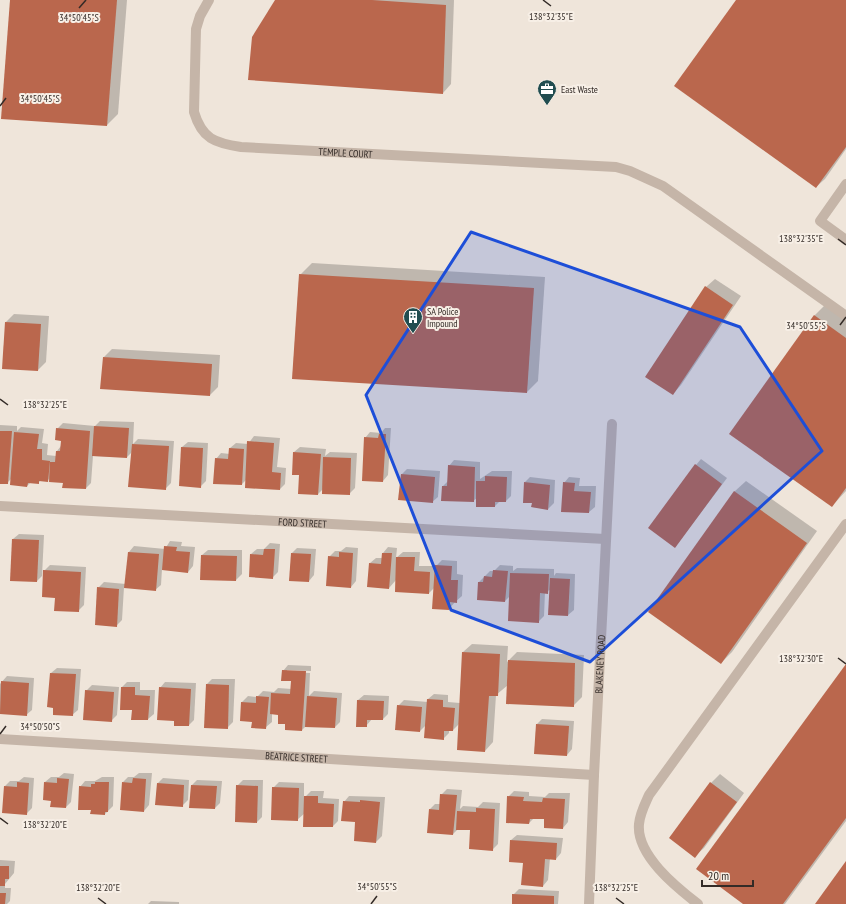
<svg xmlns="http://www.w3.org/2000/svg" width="846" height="904" font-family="'PT Sans Narrow',sans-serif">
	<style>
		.shadow { fill: #0003 }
		.building { fill: #ba674d }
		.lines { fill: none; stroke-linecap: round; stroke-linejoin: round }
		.minor { stroke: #c5b5a8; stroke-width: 10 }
		.marked { fill: #1d4ed8; fill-opacity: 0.2; stroke: #1d4ed8; stroke-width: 3; stroke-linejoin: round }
		.ticks { fill: none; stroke: #332b27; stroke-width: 1.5 }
		.labels { text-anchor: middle; stroke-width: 4; stroke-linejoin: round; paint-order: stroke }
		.poi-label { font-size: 10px; fill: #332b27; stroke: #f7efe6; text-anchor: start }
		.street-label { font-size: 10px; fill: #332b27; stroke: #f7efe6 }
		.ticks-label { font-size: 10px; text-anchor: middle; fill: #332b27; stroke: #f7efe6; stroke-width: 4; stroke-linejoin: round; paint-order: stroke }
	</style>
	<rect width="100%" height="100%" fill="#efe5da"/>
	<g class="shadow">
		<path d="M11,0H127L118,114L107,125Z"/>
		<path d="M276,0H454L451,84L443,93Z"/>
		<path d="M737,0H846V149L825,179L816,187Z"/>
		<path d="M312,263L545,277L538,381L527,392L300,275Z"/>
		<path d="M715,279L741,296L681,385L673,394L706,287Z"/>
		<path d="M826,304L846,319V491L832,506L731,433L815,315Z"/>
		<path d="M14,314L49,316L46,362L38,370L6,322Z"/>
		<path d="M112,349L220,355L218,387L210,395L104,357Z"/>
		<path d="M100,421L134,422L133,444L138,439L174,441L171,483L165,489L132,452L127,457L93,456L91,483L86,488L50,478L47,481L41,480L38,483L31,482L27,486L11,479L7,483H0V425L17,426V431L21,427L44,429L42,443L48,444L47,455L56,456L57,451L61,446L62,440L57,429L63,423L95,426Z"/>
		<path d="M385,428H391L388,475L383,481L365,438L370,432L381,433Z"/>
		<path d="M254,436L280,438L277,467L286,468L285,484L280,489L246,480L242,484L216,459L221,453L230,454V448L236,443L248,444Z"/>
		<path d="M188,442L208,443L206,481L200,487L182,447Z"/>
		<path d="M300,447L326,449L325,456L330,452L357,453L355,488L349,494L323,489L318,494L300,475L294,452Z"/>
		<path d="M701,459L727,478L675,547L696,465Z"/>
		<path d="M454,460L480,462V479L492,471H512L511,496L506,501H500L495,506L477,498L473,501L443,486L448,481L449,466Z"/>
		<path d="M407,469L440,471L438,497L432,502L402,474Z"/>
		<path d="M530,477L555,480L554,503L548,509L532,507L533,502L525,482Z"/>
		<path d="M569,477L580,478L579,486H596L595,507L589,512L564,483Z"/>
		<path d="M746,481L817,531L732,652L721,663L734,492Z"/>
		<path d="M19,534L44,535L42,576L37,581L13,539Z"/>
		<path d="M170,541L182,542L181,546L195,547L193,566L188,572L162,569L161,585L155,590L124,587L122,620L116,626L98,588L104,582L126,584L129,552L134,546L165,549Z"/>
		<path d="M270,543L280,544L278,572L272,578L251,554L257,549H264Z"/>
		<path d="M346,547L358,548L356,581L351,587L329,557L335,551H341Z"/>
		<path d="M388,547L397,548L396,558L403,552H420L419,566H436L442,560L457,561V574L463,575L462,596L455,602L449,609L435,587L429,593L396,580L389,588L370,563L376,558H382L383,553Z"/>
		<path d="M297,548L316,549L314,575L309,581L291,554Z"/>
		<path d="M208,550H242V574L236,580L201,579L202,555Z"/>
		<path d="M50,565L86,567L84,605L78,611L56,597L44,571Z"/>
		<path d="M500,565L513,566V571L517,568L554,569V576L556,573L575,574L574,610L568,615L550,590L545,592L544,616L538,622L510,596L505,601L479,582L490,571H494Z"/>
		<path d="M472,644L508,646L507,662L517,652L584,655L582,697L573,706L508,685L496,695L493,742L485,751L459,724L453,730H449V733L443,739L426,725L420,731L398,706L404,700L428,702V699L434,694L448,695V702L460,703L463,652Z"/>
		<path d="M288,665L311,666V671L287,670V672L310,673L309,696L314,691L342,693L340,722L335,727L306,726L302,730L286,723L280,714L272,713V722L266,727L253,721L241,720L242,702L248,696L257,697L263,691L274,692L278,688L292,689V680L283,671Z"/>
		<path d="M846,665V821L785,904H745Z"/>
		<path d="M57,668L81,669L78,710L72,715L51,673Z"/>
		<path d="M7,676L34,678L32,710L26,715L0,713V684Z"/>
		<path d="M212,679H235L233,722L227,728L207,684Z"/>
		<path d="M127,682H140V690H155L154,714L148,719H132L133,709L122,687Z"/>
		<path d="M165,682L196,683L194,720L189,725L175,720L160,688Z"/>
		<path d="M92,685L119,687L117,715L111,721L86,691Z"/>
		<path d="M364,695L389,696L388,714L383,719H372L366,726L358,700Z"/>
		<path d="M542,719L574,721L572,749L567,755L537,724Z"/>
		<path d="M64,773L74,774L71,802L66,807L52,800L45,782L51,777H59Z"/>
		<path d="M139,773H152L149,805L144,811L123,782L128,777H134Z"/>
		<path d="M720,774L744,793L704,848L695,856L671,838L711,783Z"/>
		<path d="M24,777L34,778L32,808L26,814L5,786L10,781H19Z"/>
		<path d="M102,777H114L113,806L105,814L92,809L80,787L85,781H95Z"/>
		<path d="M163,778L189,780L188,800L182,806L158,783Z"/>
		<path d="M197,780L222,781L220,803L215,808L192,785Z"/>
		<path d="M243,780H263L262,817L257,822L237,786Z"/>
		<path d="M279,782L304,783V798L311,791H324L323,798L339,799L338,821L333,826L305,813L297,820L273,788Z"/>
		<path d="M447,789L462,790L460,809L463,806L478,807L483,802L500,803L498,844L492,850L471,830L458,829L453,834L430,809L435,804H440L441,795Z"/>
		<path d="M514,791L529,792V796L545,797L549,793H570L568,822L563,828L545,818H534L529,823L508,797Z"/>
		<path d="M349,796L385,797L382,836L376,842L344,802Z"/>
		<path d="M517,835L563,838L561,853L556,859L550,858L548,880L543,886L524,862L511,840Z"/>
		<path d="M0,860L15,861L14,873L5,884V888H11L10,901L7,904H0Z"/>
		<path d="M519,889L559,891L558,904H513V895Z"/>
		<path d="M151,901L179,902V904H148Z"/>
	</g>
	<g class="building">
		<path d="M10,0H117L107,126L1,119Z"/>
		<path d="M275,0H372L446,5L443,94L248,80L252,37Z"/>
		<path d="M736,0H846V147L816,188L674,86Z"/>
		<path d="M299,274L534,288L527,393L292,379Z"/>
		<path d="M705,286L733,305L673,395L645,377Z"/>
		<path d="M814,315L846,338V488L832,507L729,434Z"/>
		<path d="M5,322L41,324L38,371L2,369Z"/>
		<path d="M103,357L212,364L210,396L100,389Z"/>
		<path d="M94,426L129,428L127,458L92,456Z"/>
		<path d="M56,428L90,431L86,489L62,488L63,483L49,482L50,462H55L56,451H60L61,441L55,440Z"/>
		<path d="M0,431H12L8,484H0Z"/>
		<path d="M14,432L39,434L37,449H42V460L50,461L48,482L39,481V484L28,483L27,487L10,485Z"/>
		<path d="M379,434H386L383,482L362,481L364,437L378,438Z"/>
		<path d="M247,441L274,443L272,472L281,473L280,490L245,488Z"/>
		<path d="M132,444L169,446L166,490L128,487Z"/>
		<path d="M181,447L203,448L201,488L179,486Z"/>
		<path d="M229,448L244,449L242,485L213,484L215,458L228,459Z"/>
		<path d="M293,452L321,454L318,495L298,494L299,475H292Z"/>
		<path d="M323,457L351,458L350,495L322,494Z"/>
		<path d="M695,464L722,484L675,548L648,528Z"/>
		<path d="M448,465L475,467L474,502L441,501L442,486H447Z"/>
		<path d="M401,474L435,477L433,503L398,500Z"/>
		<path d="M485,476L507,477L506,502H495V507H476V481H485Z"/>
		<path d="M524,482L550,485L548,510L531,507L532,503H523Z"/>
		<path d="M563,482L575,483L574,491L591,492L589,513L561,512Z"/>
		<path d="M734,491L807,543L721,664L648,612Z"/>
		<path d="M12,539L39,540L37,582L10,581Z"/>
		<path d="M164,546L177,547L176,551L190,552L188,573L162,570Z"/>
		<path d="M264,549H275L273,579L249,577L250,554L263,555Z"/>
		<path d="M128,552L159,554L156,591L124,588Z"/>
		<path d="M339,552L353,553L351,588L326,586L328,556L339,557Z"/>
		<path d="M291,553L311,554L309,582L289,581Z"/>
		<path d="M382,553H392L389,589L367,587L369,563L381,564Z"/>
		<path d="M201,555L237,556L236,581L200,580Z"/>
		<path d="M396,557H415L414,571L430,572L429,594L395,592Z"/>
		<path d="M435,565L452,566L451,580H458L457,603L450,602L449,610L432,609Z"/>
		<path d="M43,570L81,572L79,612L54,611L55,598L42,597Z"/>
		<path d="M493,570L508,571L505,602L477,600L478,582H483L484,576L492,577Z"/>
		<path d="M510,573L549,574L548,594L540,593L539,623L508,621Z"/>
		<path d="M550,578L570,579L568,616L548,615Z"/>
		<path d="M97,587L119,589L117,627L95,625Z"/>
		<path d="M462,652L500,654L498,696H489L485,752L457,750Z"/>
		<path d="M508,660L575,663L574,707L506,704Z"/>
		<path d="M846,664V818L783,904H743L696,869Z"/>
		<path d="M282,670L306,671L302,731L285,730V724H278V715L270,714L271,693L290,694L291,681H281Z"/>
		<path d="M50,673L76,674L73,716L53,715V708L47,707Z"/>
		<path d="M1,681L29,683L27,716L0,714Z"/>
		<path d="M206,684L229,685L228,729L204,728Z"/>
		<path d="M121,687H135V695L150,696L148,720H131L132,710H120Z"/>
		<path d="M159,687L191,689L189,726H174V721L157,720Z"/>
		<path d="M85,690L114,692L112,722L83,720Z"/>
		<path d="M256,696L269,697L266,729L251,728L252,722L240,721L241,702L256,703Z"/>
		<path d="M307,696L337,698L335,728L305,727Z"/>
		<path d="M427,699L443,700V707L455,708L453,731H444V740L424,738Z"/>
		<path d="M357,700L384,701L383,720H367V727H356Z"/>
		<path d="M397,705L422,707L420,732L395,730Z"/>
		<path d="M536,724L569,726L567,756L534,754Z"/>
		<path d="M57,778L69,779L66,808L50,807L51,801L43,800L44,782L57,783Z"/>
		<path d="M133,778L146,779L144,812L120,810L122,782L132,783Z"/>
		<path d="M17,782L29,783L27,815L2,813L4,786L17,787Z"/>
		<path d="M95,782H109L108,812H105V815L90,814L91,810H78L79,786L91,787V784H95Z"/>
		<path d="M710,782L737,802L695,858L669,838Z"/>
		<path d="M157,783L184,785L183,807L155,805Z"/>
		<path d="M191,785L217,786L215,809L189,808Z"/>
		<path d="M236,785L258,786L257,823L235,822Z"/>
		<path d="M272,787L299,788L298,821L271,820Z"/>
		<path d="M440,794L457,795L453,835L427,833L429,809L439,810Z"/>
		<path d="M304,796H318V803L334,804L333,827H303Z"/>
		<path d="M507,796L524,797L523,801L542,802L543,798L565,799L563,829L544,828V819H530L529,824L506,823Z"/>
		<path d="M360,800L380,802L376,843L354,841L355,822L341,821L343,801L360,802Z"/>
		<path d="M476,808L495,809L493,851L469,849L470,830H456L457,811L476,812Z"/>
		<path d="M510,840L557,843L556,860L545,859L543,887L521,885L523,863L509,862Z"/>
		<path d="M846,861V904H815Z"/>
		<path d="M0,866H9V879H5V886H0Z"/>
		<path d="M0,893H6L5,904H0Z"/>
		<path d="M512,894L554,896V904H512Z"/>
	</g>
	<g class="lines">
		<g class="minor">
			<path id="s1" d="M209,0L200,16L196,29L194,112C202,139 215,143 241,147L616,167L630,171L663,186L846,316"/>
			<path d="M846,184L820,221L846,240"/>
			<path id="s2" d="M0,506L605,539"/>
			<path id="s3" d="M0,739L594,775"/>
			<path id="s4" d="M589,904L594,775L612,424"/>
			<path d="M698,904C676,887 636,855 639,824C640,813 645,804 649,795L846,524"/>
		</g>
	</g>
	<path class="marked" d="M471,232L740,327L822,451L590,662L451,610L366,395Z"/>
	<path class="ticks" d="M543,0L551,6M79,8L86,0M0,106L6,98M838,239L846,245M840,325L846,317M0,399L8,405M838,658L846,664M0,734L6,726M0,818L8,824M98,898L106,904M616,898L624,904M371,904L377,896"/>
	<defs>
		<g id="office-pin" transform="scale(1)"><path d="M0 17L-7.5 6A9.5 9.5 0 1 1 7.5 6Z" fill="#214d50" stroke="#f7efe6"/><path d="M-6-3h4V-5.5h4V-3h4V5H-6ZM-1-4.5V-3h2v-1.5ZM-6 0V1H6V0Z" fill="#fff"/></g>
		<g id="building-pin" transform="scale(1)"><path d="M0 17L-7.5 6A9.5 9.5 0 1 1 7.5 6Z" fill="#214d50" stroke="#f7efe6"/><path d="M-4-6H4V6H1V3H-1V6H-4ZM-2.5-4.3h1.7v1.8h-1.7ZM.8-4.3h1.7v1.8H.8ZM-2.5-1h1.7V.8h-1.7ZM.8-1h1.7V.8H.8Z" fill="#fff"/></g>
	</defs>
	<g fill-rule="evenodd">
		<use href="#office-pin" x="547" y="89"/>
		<use href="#building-pin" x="413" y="317"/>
	</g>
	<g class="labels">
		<g class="poi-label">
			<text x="561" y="93">East Waste</text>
			<text x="427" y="315">SA Police<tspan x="427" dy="12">Impound</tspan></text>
		</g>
		<g class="street-label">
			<text dy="4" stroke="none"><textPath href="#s1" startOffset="283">TEMPLE COURT</textPath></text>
			<text dy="4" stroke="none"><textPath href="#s2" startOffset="303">FORD STREET</textPath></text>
			<text dy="4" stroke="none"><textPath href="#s4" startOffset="240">BLAKENEY ROAD</textPath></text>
			<text dy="4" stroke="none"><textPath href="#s3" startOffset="297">BEATRICE STREET</textPath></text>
		</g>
	</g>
	<g class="ticks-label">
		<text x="551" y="20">138°32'35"E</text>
		<text x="79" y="21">34°50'45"S</text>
		<text x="40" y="102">34°50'45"S</text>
		<text x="801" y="242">138°32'35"E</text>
		<text x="806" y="329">34°50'55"S</text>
		<text x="45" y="408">138°32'25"E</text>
		<text x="801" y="662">138°32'30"E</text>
		<text x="40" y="730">34°50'50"S</text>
		<text x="45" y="828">138°32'20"E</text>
		<text x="377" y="890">34°50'55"S</text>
		<text x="98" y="891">138°32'20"E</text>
		<text x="616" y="891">138°32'25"E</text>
	</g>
	<path d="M702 880v6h51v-6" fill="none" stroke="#332b27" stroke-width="2"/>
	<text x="708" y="880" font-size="12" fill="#332b27" stroke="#f7efe6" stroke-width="3" paint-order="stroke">20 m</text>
</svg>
